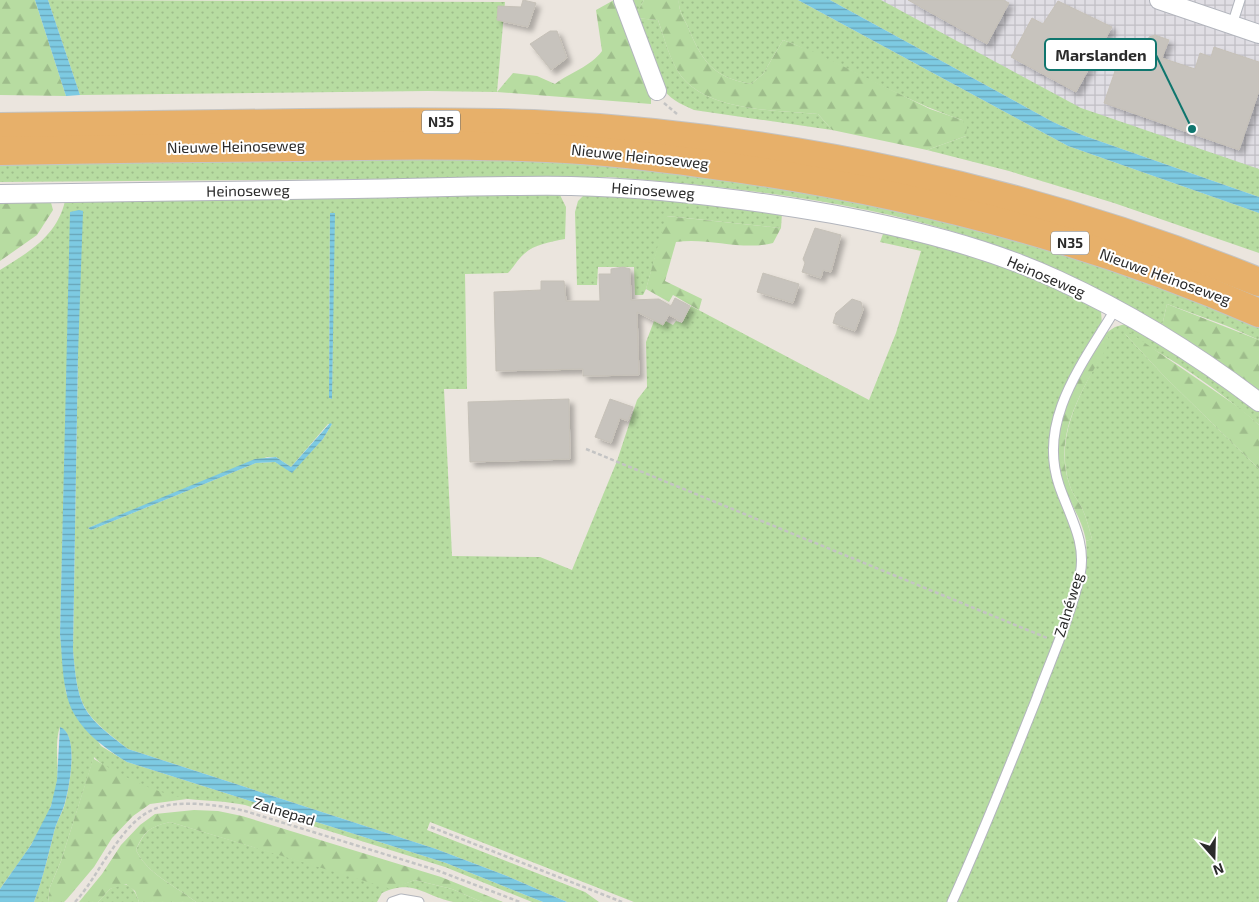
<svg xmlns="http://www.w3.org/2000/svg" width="1259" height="902" font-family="'Exo 2',sans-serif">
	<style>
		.industrial { fill: url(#industrial-grid) }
		.grass { fill: url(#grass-dots); fill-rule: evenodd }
		.forest { fill: url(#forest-firs) }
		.water { fill: url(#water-rules) }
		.building { fill: #c7c3bd; stroke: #c6c1b8; filter: url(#shadow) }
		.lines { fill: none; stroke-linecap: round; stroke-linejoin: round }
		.service-casing { stroke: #b2b5bd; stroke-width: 11 }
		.minor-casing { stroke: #b2b5bd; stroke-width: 20 }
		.trunk-casing { stroke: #c4c4c4; stroke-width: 30 }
		.path { stroke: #c4c4c4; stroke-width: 2.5; stroke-dasharray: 4 2.5; stroke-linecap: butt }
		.service { stroke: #fff; stroke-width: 9 }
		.minor { stroke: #fff; stroke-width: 18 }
		.trunk { stroke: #e7b06a; stroke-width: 28 }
		.labels { text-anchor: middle; stroke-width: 4; stroke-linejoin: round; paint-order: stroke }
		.shield { fill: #fff; stroke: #6b6b6b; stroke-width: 1 }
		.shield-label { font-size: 14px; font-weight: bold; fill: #2b2b2b }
		.street-label { font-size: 15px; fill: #2b2b2b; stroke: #fff }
		.leader { fill: none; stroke: #0f766e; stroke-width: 2 }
		.callout-dot { fill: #0f766e; stroke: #fff; stroke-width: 2 }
		.callout { fill: #fff; stroke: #0f766e; stroke-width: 2 }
		.callout-label { font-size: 16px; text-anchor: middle; font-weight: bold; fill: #2b2b2b }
	</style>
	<defs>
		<pattern id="industrial-grid" width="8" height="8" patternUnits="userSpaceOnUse" patternTransform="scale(1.25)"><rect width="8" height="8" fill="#e0dee4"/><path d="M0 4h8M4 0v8" fill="none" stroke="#c0bfc4"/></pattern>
		<pattern id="grass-dots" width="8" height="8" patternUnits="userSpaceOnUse" patternTransform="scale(1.25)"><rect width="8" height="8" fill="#b7dca1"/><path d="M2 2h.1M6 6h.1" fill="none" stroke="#9ebd8b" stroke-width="1.8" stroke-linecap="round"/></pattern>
		<pattern id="forest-firs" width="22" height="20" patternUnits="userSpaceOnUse" patternTransform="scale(1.25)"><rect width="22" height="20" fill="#b7dca1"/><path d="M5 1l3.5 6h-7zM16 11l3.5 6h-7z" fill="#9ebd8b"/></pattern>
		<pattern id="water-rules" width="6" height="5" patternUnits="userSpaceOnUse" patternTransform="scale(1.25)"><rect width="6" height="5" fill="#7dcae2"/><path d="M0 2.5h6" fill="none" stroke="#67a4b7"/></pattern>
		<filter id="shadow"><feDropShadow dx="4.5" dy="4.5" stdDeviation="2.5" flood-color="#0004"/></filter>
	</defs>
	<rect width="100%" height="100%" fill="#ebe5de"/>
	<path class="industrial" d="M865,0H1259V180L1019,87Z"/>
	<g class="grass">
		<path d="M48,0L505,2L497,92L428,91L80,95Z"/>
		<path d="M628,0H644L634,18L658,20C664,37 669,57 679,73C705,112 777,110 818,114L832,130L694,110C681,104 668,99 661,85Z"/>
		<path d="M679,0H798L1068,146L1259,213V253L1114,203L1009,171L927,150L966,136L962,120C900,99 844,64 783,40L763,74L751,84C712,77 702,61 687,25C683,17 678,9 679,0Z"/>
		<path d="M830,0H881L1081,108L1259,169V197L1082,135L1053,122Z"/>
		<path d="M455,153L713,173L996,230L1259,320V340L1227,326L1167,304L1162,326C1101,295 1040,260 974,238C857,200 732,187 610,177L0,182V158Z"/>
		<path d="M587,192L667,197L782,213L781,228L667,216L646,289L643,295H635L634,267H598L597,285H577L575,212L578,201Z"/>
		<path d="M559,193L566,207L565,239C550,242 535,244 524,254C517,260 514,267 508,273L465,274L467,389H444L452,556L540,557L572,570L617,461L637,400L647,387L646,342L656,316L673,325L676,321L682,323L691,306L869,400L896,333L921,251L880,242L883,234L887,229L987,258L1095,303L1101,312L1102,324C1073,374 1032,428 1056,488C1066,514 1081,543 1076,571C1066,633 1035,692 1012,749C991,799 973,854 948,902H634L430,822L427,830L585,892L599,902H567L507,876L436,849L128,749C82,713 78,708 73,650L78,355L71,212L60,634L66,693L101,746L127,762L446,863L543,902H532L445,867L245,805C225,801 208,801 188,799C161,797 112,776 94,757L61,861L50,887L48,902H34C43,877 48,857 54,832C56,823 61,815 64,807C69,790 80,735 60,727C54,743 59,764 57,781C52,822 23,856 0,889V270C29,252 57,236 65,201L245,200ZM330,213H334L332,399L329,398ZM328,424H332L323,439L292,472L275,462L256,463L91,530L88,528L267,457H276L291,467Z"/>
		<path d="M1125,324H1131L1259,409V425C1219,390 1173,358 1125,334L1164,376L1259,469V902H957C993,824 1023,742 1053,661C1067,623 1090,582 1086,541L1092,539C1089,528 1086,516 1081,506C1077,499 1072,493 1070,486C1052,434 1085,385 1109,342L1106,333L1115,327Z"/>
		<path d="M170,822L391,888L415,880L452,889L482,902C473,902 463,902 454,902C425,897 414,878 382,893L377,902H196C176,886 147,874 136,850C145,831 149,827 170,822Z"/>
		<path d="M122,884C132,884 136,893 139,902H98L110,889Z"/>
	</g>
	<g class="forest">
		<path d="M0,0H35L66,96L0,95Z"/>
		<path d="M614,0L651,90V104L497,92L513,73L537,76L555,84C571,72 590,67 602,51L596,10Z"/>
		<path d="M644,0H679C678,9 683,17 687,25C702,61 712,77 751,84L763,74L783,40L814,52L930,109L962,120L967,127L966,136L927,150L832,130L818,114C777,110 705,112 679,73C669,58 664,37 658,20L634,18Z"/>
		<path d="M50,199L53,210L37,235L0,261V200Z"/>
		<path d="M666,216L781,228L773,243C741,251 708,237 676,242L665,281L702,299L699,310L673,295L669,302L646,289Z"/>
		<path d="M1167,304L1259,340V394L1224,366L1162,326Z"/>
		<path d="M1129,332L1241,409L1259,425V469L1164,376L1125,334Z"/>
		<path d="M1106,333L1110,342C1085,385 1051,434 1070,486C1072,493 1077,499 1081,506C1086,516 1089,528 1092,539L1086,541C1082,516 1065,498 1060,474C1047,421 1080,376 1106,333Z"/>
		<path d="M94,756V759C125,778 151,791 187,799L150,804L133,816L112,838L94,867L67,899L64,902H48L50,887L61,861Z"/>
		<path d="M194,810L218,811L242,816L441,877L503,902H482L452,889L415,880L391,889L170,822C150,827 144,831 136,850C147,874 176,886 196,902H139L135,891L126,884L110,889L98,902H79L102,874L121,845L140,825L155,814Z"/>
	</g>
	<g class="water">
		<path d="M35,0H48L80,95L66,96Z"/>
		<path d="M798,0H830L1053,122L1082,135L1259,197V213L1068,146Z"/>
		<path d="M79,210L83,211L78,355L73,650C78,708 82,714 128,749L436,849L507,876L567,902H543L446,863L127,762C101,746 71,724 66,691C62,673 62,653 60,634L70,212Z"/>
		<path d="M330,213H335L332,399L329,398Z"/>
		<path d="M330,423L332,424L323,439L292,473L275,462L256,463L91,530L88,528L255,459L276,457L291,467Z"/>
		<path d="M60,727C80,734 69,790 64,806C61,815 56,823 54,832C48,856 43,878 34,902H0V889L31,845L51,806L57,780Z"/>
	</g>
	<g class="building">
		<path d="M523,0L536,3L528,27L497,20L498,6L521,7Z"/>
		<path d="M908,0H1003L1009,3L987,44Z"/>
		<path d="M1058,1L1112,27L1076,92L1011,57L1032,18L1043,24Z"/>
		<path d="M550,31H557L567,58L551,70L530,44Z"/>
		<path d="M1155,35L1169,40L1162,58L1195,69L1200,53L1211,57L1214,47L1259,62V91L1239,150L1104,103L1124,45L1144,52L1149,37Z"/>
		<path d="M815,228L841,235L831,272L823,270L821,278L802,272L805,263L803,259Z"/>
		<path d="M623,267L630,269L631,300L659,299L671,306L675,298L690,306L682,322L669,315L663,325L637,312L639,375L583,376V369L496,371L494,292L541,290V281H564L566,301H600L599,274H611V269Z"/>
		<path d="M763,273L799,284L793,303L757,292Z"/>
		<path d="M852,299L861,302L863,310L855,331L833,323L836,313Z"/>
		<path d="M569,399L570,459L470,462L468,402Z"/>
		<path d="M610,399L633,407L628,421L620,418L611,443L595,437Z"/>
	</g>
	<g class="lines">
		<g class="service-casing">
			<g id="service">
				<path d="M1232,25L1240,0"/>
				<path d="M392,902L401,899L419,902"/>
				<path d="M952,902C982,836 1009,768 1036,700C1051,659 1070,618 1080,575C1087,542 1069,515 1059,485C1037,419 1084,362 1116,308"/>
			</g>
		</g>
		<g class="minor-casing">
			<g id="minor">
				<path d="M623,0L657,91"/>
				<path d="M1159,0L1259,34"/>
				<path d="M0,194C118,192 236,191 354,189C426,188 499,185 571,186C659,188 745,199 832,214C908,228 987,247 1058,280C1130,313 1196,354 1259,402"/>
			</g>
		</g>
		<g class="trunk-casing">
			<g id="trunk">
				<path d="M0,127C101,126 201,124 302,123C379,122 457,121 534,124C781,136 1030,189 1259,282"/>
				<path d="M0,151C99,149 197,148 296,147C380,145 464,144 547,148C601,150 654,157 707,164C896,189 1084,236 1259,313"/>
			</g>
		</g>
		<g class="path">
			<path d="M664,103L677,114"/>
			<path d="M586,449L1047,638"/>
			<path d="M431,827L622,902"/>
			<path d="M75,902C87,889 96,873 106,858C118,841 131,821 150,811C174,798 220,805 245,811L436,870L520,902"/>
		</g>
		<use href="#service" class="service"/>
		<use href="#minor" class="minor"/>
		<use href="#trunk" class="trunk"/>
	</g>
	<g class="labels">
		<g class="shield">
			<rect x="422" y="110.5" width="38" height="23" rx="4"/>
			<rect x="1051" y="231.5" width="38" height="23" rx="4"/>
		</g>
		<g class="shield-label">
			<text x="441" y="127">N35</text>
			<text x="1070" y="248">N35</text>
		</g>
		<g class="street-label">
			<text transform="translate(236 147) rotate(-1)" y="5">Nieuwe Heinoseweg</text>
			<text transform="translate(640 157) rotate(6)" y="5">Nieuwe Heinoseweg</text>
			<text transform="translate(248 191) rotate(-1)" y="5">Heinoseweg</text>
			<text transform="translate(653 191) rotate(4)" y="5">Heinoseweg</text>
			<text transform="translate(1046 277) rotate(23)" y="5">Heinoseweg</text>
			<text transform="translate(1165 277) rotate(20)" y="5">Nieuwe Heinoseweg</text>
			<text transform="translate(1069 605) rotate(-73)" y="5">Zalnéweg</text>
			<text transform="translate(284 812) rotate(17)" y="5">Zalnepad</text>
		</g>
	</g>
	<path class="leader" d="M1192 129L1156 55"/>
	<circle class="callout-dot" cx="1192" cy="129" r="5"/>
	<rect class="callout" x="1045" y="39" width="111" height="31" rx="5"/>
	<g class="callout-label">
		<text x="1101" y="61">Marslanden</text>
	</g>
	<g transform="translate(1214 857) rotate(160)" stroke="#ffffff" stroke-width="4" paint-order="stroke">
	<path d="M0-4L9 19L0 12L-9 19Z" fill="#2b2b2b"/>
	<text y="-8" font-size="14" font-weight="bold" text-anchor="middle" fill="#2b2b2b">N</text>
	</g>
</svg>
